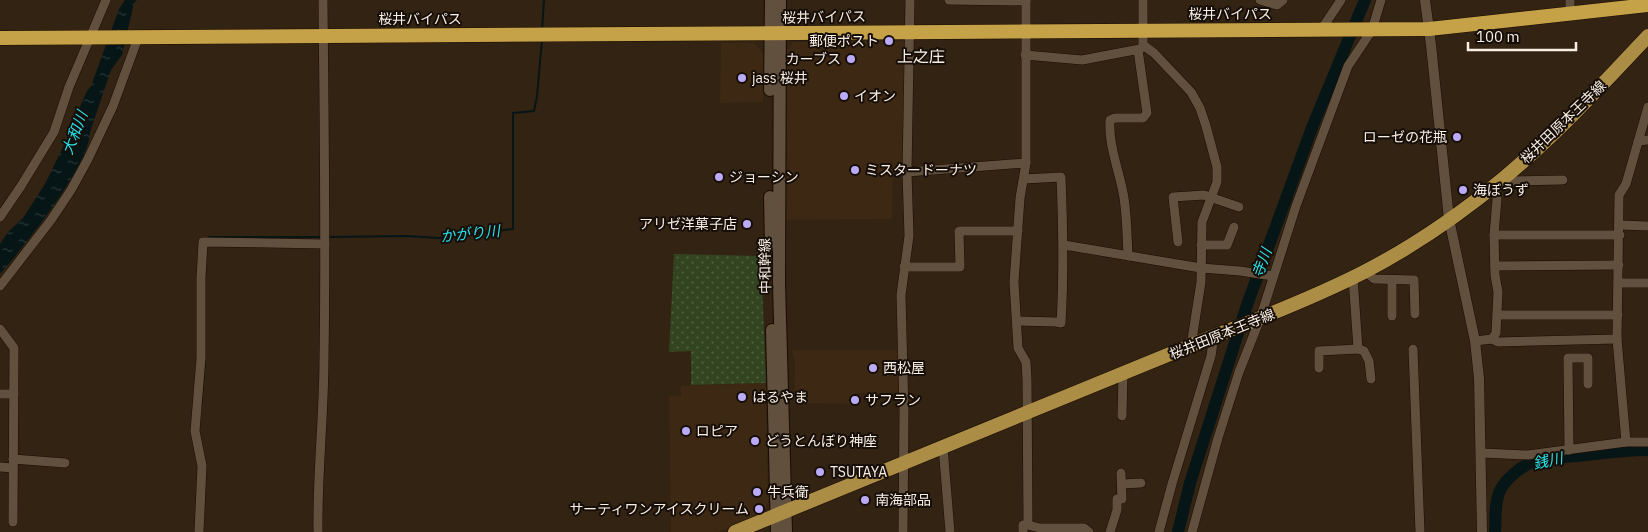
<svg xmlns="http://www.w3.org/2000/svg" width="1648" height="532" font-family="'IBM Plex Sans','Noto Sans JP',sans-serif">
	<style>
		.built { fill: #3d2813 }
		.grass { fill: url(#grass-dots) }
		.water { fill: url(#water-ripples) }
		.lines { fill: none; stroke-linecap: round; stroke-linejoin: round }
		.stream { stroke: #061516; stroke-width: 2 }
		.river { stroke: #061516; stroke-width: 12 }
		.minor-casing { stroke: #1b0c01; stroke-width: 10 }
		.tertiary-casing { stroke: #1b0c01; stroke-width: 11 }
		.secondary-casing { stroke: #1b0c01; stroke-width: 14 }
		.primary-casing { stroke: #1b0c01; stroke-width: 15 }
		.trunk-casing { stroke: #1b0c01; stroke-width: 15 }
		.minor { stroke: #62503e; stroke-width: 9 }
		.tertiary { stroke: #62503e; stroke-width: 10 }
		.secondary { stroke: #62503e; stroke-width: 12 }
		.primary { stroke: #ac8d45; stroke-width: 14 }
		.trunk { stroke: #c5a148; stroke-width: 14 }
		.poi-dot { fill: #bbaaf6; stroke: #160e08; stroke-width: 2 }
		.labels { text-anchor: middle; stroke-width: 4; stroke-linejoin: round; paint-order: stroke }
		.street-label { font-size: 14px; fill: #f9eee4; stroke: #160e08 }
		.poi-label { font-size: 14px; fill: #f9eee4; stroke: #160e08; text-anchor: start }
		.water-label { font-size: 15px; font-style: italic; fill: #26e1ea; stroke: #160e08 }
		.quarter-label { font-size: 16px; fill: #f9eee4; stroke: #160e08 }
	</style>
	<defs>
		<pattern id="grass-dots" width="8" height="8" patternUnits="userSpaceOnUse" patternTransform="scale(1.25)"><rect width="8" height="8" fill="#324520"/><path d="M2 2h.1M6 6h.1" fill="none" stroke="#506040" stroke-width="1.8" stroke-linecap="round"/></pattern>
		<pattern id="water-ripples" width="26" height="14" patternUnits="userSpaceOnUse" patternTransform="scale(1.25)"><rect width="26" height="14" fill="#061516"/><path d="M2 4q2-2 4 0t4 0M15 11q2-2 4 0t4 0" fill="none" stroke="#2b3738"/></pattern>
	</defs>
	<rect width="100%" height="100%" fill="#332313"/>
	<g class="built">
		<path d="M904,41L907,44L904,168H893L892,219L786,220L787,50L793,42Z"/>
		<path d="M721,43H754L763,53V102L720,103Z"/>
		<path d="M792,350H899L900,394L855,393L854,404L794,403L795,364Z"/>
		<path d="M766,383L768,503L762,513L718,532H671L669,396H681V386Z"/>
	</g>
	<path class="grass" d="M674,254L761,256L766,383L691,385V351L669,352Z"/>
	<path class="water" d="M125,0H137L134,3L122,55L111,70L90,132C90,165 23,248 0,274V244L8,232L23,218L45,184L74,124L77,113L87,91L91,86L119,9Z"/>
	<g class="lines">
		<g class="stream">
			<path d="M542,30L544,0"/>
			<path d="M209,237H322"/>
			<path d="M327,237L407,236L439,238L513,229V113L534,111L537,96L542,40"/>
			<path d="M201,406L205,359"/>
		</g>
		<g class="river">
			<path d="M1178,532L1190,483L1247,305L1313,125L1365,0"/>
			<path d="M1495,532C1496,519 1494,506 1499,493C1504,480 1519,468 1532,462C1546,457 1564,457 1578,456C1602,453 1625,450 1648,450"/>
		</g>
		<g class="minor-casing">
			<g id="minor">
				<path d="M949,0L1026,1"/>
				<path d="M1143,0V45L1154,53L1191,92L1200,108L1206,126L1217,167V182L1202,222L1201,282L1191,346"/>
				<path d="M1260,0L1277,5L1283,0"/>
				<path d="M1570,13V0"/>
				<path d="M1321,30L1341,0"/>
				<path d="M1025,55L1082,60L1140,49L1141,48"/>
				<path d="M1648,107L1626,184L1619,195L1617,339L1626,442H1648"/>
				<path d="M1638,141L1648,140"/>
				<path d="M907,172L1026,163"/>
				<path d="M1506,177L1510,181L1563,180"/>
				<path d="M0,217L21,186L54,132L69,87L106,0"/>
				<path d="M1619,225L1648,226"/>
				<path d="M1494,235H1620"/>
				<path d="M1178,242L1173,197L1204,195L1239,207"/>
				<path d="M1064,245L1201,268L1240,271L1273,276"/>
				<path d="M1201,245H1227L1234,227"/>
				<path d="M1128,256C1127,237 1127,217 1124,198C1120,172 1108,146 1110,120L1115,118H1143L1147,113L1138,50"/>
				<path d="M1495,266L1619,265"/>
				<path d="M904,267H960L959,231H1018"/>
				<path d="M1365,271L1374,279L1414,280L1415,314"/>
				<path d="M1618,283H1648"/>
				<path d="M0,286L51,220L71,190L88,159L113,106L138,38"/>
				<path d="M1497,315H1618"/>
				<path d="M1392,316V280"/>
				<path d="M1017,321L1056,322L1061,323C1064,274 1063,226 1061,177L1024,179"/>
				<path d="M0,329L14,348L13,522"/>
				<path d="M1492,339L1498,342L1617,339"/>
				<path d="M1475,341L1492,339L1496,333L1498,292L1495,275L1494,235L1497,199L1495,185"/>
				<path d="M1358,349L1364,351L1369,361L1371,379"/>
				<path d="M1413,349L1420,532"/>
				<path d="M1319,368V351L1358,349L1353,277"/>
				<path d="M0,394H14"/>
				<path d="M1122,416L1123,374"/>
				<path d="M943,447L950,532"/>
				<path d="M1569,450L1568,358H1588V384"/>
				<path d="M1482,453L1528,455L1626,442"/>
				<path d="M13,459L65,463"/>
				<path d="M0,467L13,468"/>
				<path d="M1122,484L1141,483"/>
				<path d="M1028,525L1040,528H1084L1089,532"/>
				<path d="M199,532L202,466L195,431L201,358V278L203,242L325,244"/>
				<path d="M318,532C317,474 324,416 324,357C326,238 324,119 323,0"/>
				<path d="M903,532L904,412L901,295L909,236L907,172L910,0"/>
				<path d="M1023,532V525H1028L1027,379L1026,362L1018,348L1014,282L1020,198L1026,163V0"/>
				<path d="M1110,532L1117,510V499H1122L1121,473"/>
				<path d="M1159,532L1172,484L1211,356L1214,336"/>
				<path d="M1192,532L1218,438L1239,372L1260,319L1296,206L1348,66L1372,30L1381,0"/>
			</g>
		</g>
		<g class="tertiary-casing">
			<path id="tertiary" d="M1425,0L1431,45L1449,219L1475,341L1479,378L1482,532"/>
		</g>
		<g class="secondary-casing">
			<g id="secondary">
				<path d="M780,0L779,284L786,532"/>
				<path d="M770,90L771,0"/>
				<path d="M770,197L771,245"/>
				<path d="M772,330L777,532"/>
			</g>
		</g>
		<g class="primary-casing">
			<path id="primary" d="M735,532L1214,336C1264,317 1315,297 1364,272C1414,246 1462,213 1505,177C1557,134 1602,85 1648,36"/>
		</g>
		<g class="trunk-casing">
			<path id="trunk" d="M0,38L1429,29L1648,5"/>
		</g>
		<use href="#minor" class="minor"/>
		<use href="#tertiary" class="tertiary"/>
		<use href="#secondary" class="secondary"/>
		<use href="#primary" class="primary"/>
		<use href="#trunk" class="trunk"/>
	</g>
	<g class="poi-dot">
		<circle cx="889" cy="41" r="5"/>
		<circle cx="851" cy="59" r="5"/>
		<circle cx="742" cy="78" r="5"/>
		<circle cx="844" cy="96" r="5"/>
		<circle cx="1457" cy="137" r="5"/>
		<circle cx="855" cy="170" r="5"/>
		<circle cx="719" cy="177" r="5"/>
		<circle cx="1463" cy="190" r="5"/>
		<circle cx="747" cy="224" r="5"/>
		<circle cx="873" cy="368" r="5"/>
		<circle cx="742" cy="397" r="5"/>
		<circle cx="855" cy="400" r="5"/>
		<circle cx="686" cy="431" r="5"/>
		<circle cx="755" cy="441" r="5"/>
		<circle cx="820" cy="472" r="5"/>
		<circle cx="757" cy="492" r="5"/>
		<circle cx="865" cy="500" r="5"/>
		<circle cx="759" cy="509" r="5"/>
	</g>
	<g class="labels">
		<g class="street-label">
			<text x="1230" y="19">桜井バイパス</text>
			<text transform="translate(824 17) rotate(-1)" y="5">桜井バイパス</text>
			<text x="420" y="24">桜井バイパス</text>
			<text transform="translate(1563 122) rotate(-44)" y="5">桜井田原本王寺線</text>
			<text transform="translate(765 266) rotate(-91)" y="5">中和幹線</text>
			<text transform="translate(1222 334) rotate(-22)" y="5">桜井田原本王寺線</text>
		</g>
		<g class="poi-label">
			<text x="879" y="46" text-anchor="end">郵便ポスト</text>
			<text x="841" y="64" text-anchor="end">カーブス</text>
			<text x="752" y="83">jass 桜井</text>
			<text x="854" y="101">イオン</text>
			<text x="1447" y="142" text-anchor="end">ローゼの花瓶</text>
			<text x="865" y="175">ミスタードーナツ</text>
			<text x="729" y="182">ジョーシン</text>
			<text x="1473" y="195">海ぼうず</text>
			<text x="737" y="229" text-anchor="end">アリゼ洋菓子店</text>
			<text x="883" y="373">西松屋</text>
			<text x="752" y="402">はるやま</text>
			<text x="865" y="405">サフラン</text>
			<text x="696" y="436">ロピア</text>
			<text x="765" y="446">どうとんぼり神座</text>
			<text x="830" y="477">TSUTAYA</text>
			<text x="767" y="497">牛兵衛</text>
			<text x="875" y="505">南海部品</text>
			<text x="749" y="514" text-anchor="end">サーティワンアイスクリーム</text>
		</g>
		<g class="water-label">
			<text transform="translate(75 133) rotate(-69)" y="5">大和川</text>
			<text transform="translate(470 234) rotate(-6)" y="5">かがり川</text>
			<text transform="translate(1262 263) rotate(-70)" y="5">寺川</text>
			<text transform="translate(1548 461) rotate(-12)" y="5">銭川</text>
		</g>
		<g class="quarter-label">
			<text x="921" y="62">上之庄</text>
		</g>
	</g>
	<path d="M1468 42v8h108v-8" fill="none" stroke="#f9eee4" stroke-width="2.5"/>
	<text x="1476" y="42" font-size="15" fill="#f9eee4" stroke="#160e08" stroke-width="4" paint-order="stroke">100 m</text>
</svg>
